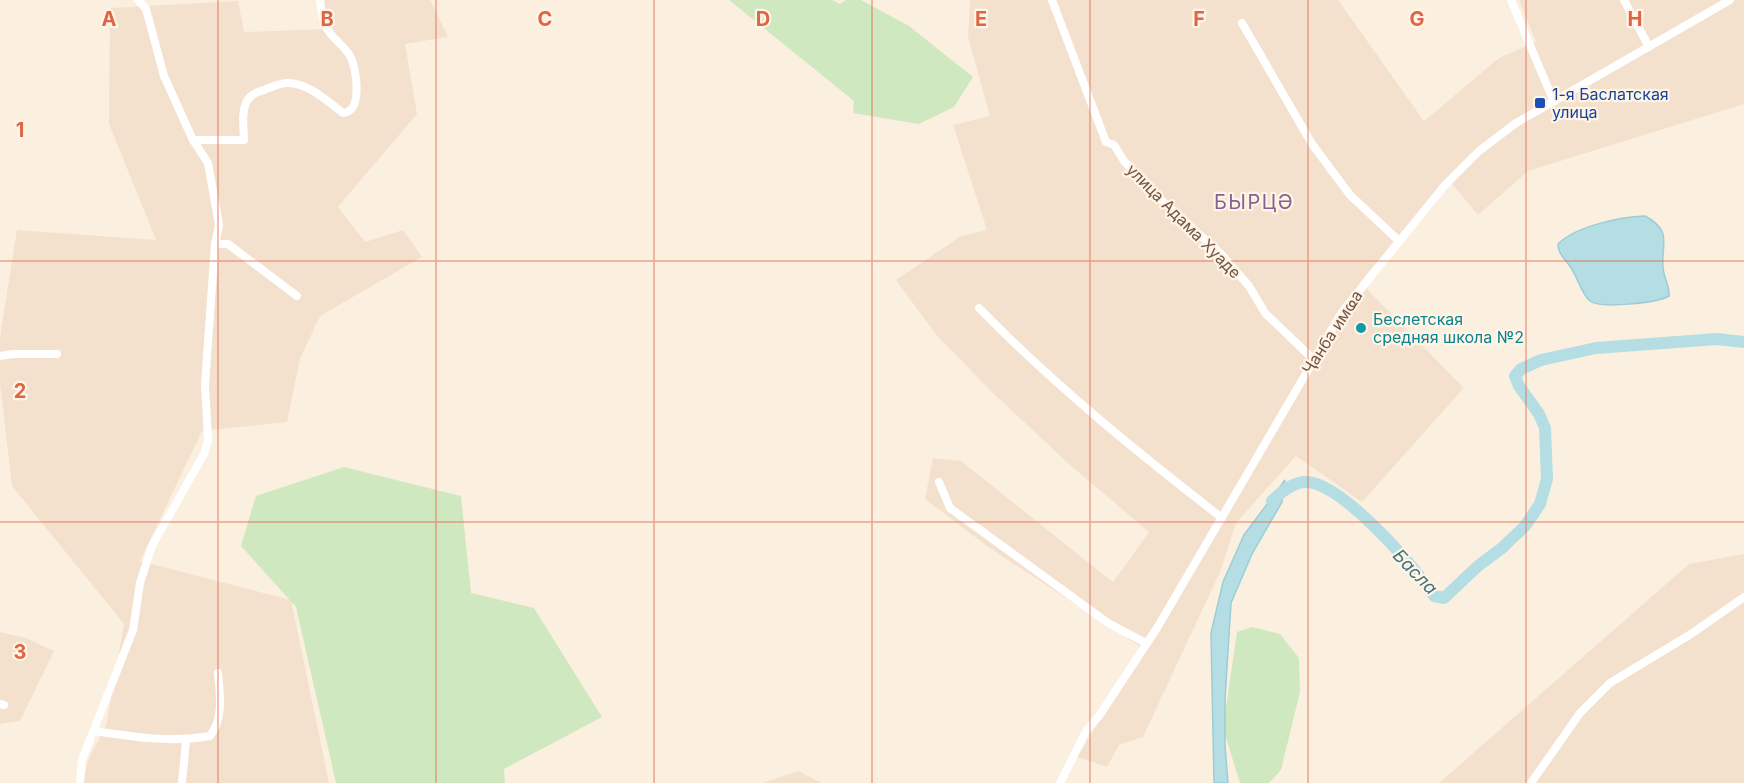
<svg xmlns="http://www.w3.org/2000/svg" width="1744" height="783" font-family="Inter,sans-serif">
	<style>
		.residential { fill: #f3e1ce }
		.green { fill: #d0e8bf }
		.water { fill: #b5dee4; stroke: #9bcdd5; stroke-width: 1.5 }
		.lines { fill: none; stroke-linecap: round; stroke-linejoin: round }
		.river { stroke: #b5dee4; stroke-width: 12 }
		.minor { stroke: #fff; stroke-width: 8 }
		.grid { fill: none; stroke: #de6545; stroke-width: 1.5; stroke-opacity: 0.55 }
		.transit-dot { fill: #1a4fb4; stroke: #fff4e5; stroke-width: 2 }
		.culture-dot { fill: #0f9aa8; stroke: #fff4e5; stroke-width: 2 }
		.labels { text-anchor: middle; stroke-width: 4.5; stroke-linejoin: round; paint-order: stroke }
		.transit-label { font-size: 16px; fill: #164399; stroke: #fff4e5; text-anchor: start }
		.street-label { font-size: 16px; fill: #715648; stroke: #fff4e5 }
		.culture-label { font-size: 16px; fill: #0d838f; stroke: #fff4e5; text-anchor: start }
		.water-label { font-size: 18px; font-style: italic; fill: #3f747e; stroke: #fff4e5 }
		.quarter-label { font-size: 20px; letter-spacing: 1.5px; fill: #836394; stroke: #fff4e5 }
		.grid-label { font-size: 20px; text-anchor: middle; font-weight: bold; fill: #de6545; stroke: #fff4e5; stroke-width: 4.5; stroke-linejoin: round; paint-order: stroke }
	</style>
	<rect width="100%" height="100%" fill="#fbf0df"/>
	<g class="residential">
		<path d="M323,0H430L448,37L405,44L417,114L338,207L365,242L403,230L422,257L320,316L300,359L287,422L202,431L140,561L291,600L329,783H83L88,760L106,726L124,624L12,486L0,383V337L17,230L156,240L109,124L110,8L238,1L244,32L327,29Z"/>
		<path d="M970,0H1338L1424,121L1499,58L1536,42L1519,0H1744V104L1528,171L1478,215L1447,178L1360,282L1464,388L1362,502L1296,456L1236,523L1220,572L1143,737L1119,745L1107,767L1077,757L1144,649L991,549L925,499L933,458L961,461L1113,582L1149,532L1070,465L995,395L937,336L896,280L961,236L987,230L953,125L990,116L968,37Z"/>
		<path d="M1744,554V783H1439L1689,564Z"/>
		<path d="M0,632L26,638L54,651L20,721L0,724Z"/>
		<path d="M798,771L822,783H762Z"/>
	</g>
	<g class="green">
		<path d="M729,0H832L840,4L846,0H861L909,26L973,77L954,107L919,124L853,113L854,101Z"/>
		<path d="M344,467L461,496L471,593L534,608L602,717L504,769L505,783H336L296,607L241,546L256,496Z"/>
		<path d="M1252,627L1280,634L1299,658L1300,692L1281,770L1269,783H1240L1223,728L1237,632Z"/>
	</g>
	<g class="water">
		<path d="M1645,216C1673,231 1661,243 1663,268C1664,278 1670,287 1669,296C1657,303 1600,309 1590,301C1581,293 1578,278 1571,268C1566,259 1558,255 1558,244C1576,226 1620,217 1645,216Z"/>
		<path d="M1285,480L1282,502L1252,554L1231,603L1225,699V745L1228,783H1214L1211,633L1223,582L1244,535Z"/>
	</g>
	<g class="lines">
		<path class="river" d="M1272,501C1282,491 1297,478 1313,483C1349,492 1413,565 1434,596L1444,598L1478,566L1502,548L1525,526L1540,504L1547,479L1545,428L1539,414L1519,386L1515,376L1521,369L1541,360L1596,348L1717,339L1744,342"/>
		<g class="minor">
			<path d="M1052,0L1106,142L1114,145L1124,161L1148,188L1222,255L1249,286L1265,313L1314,360"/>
			<path d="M1511,0L1554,102"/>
			<path d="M1624,0L1649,47"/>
			<path d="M1242,23L1312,144L1350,195L1399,241"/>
			<path d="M193,140H244C244,128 241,114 246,103C249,95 256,92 264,90C271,87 279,84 286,83C308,82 327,101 343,113C363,112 357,69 350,56C344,45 332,39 326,27C322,19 321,9 320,0"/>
			<path d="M215,244H228L297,296"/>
			<path d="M979,308C1054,385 1137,452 1222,518"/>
			<path d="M0,356L13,354H57"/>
			<path d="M939,482L950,508L1108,623L1146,643"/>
			<path d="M0,704L4,705"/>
			<path d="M95,731C133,737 171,743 210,736C224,718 220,694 218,673"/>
			<path d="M80,783L82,760L133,630L140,583L152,546L205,452L208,439L205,385L215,244L219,225L208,163L193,140L164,76L146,9L138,0"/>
			<path d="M182,783L186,740"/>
			<path d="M1060,783L1086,731L1099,716L1157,628L1342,312L1445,185L1479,151L1516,123L1730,0"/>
			<path d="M1531,783L1580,713L1610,683L1691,634L1744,597"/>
		</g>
	</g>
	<path class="grid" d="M218,0V783M436,0V783M654,0V783M872,0V783M1090,0V783M1308,0V783M1526,0V783M0,261H1744M0,522H1744"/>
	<rect class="transit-dot" x="1534" y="97" width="12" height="12" rx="3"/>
	<circle class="culture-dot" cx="1361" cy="328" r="6"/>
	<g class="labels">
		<g class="transit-label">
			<text x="1552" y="100">1-я Баслатская<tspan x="1552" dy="18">улица</tspan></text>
		</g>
		<g class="street-label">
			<text transform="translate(1184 221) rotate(45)" y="6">улица Адама Хуаде</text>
			<text transform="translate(1332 332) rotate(-57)" y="6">Ҷанба имҩа</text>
		</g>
		<g class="culture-label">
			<text x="1373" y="325">Беслетская<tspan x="1373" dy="18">средняя школа №2</tspan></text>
		</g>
		<g class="water-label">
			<text transform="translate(1415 572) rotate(46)" y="6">Басла</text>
		</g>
		<g class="quarter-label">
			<text x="1254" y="209">БЫРЦӘ</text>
		</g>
	</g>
	<g class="grid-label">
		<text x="109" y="26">A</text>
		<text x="327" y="26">B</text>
		<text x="545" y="26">C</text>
		<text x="763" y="26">D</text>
		<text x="981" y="26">E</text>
		<text x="1199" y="26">F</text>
		<text x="1417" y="26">G</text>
		<text x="1635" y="26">H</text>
		<text x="20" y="137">1</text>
		<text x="20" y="398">2</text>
		<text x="20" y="659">3</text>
	</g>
</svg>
